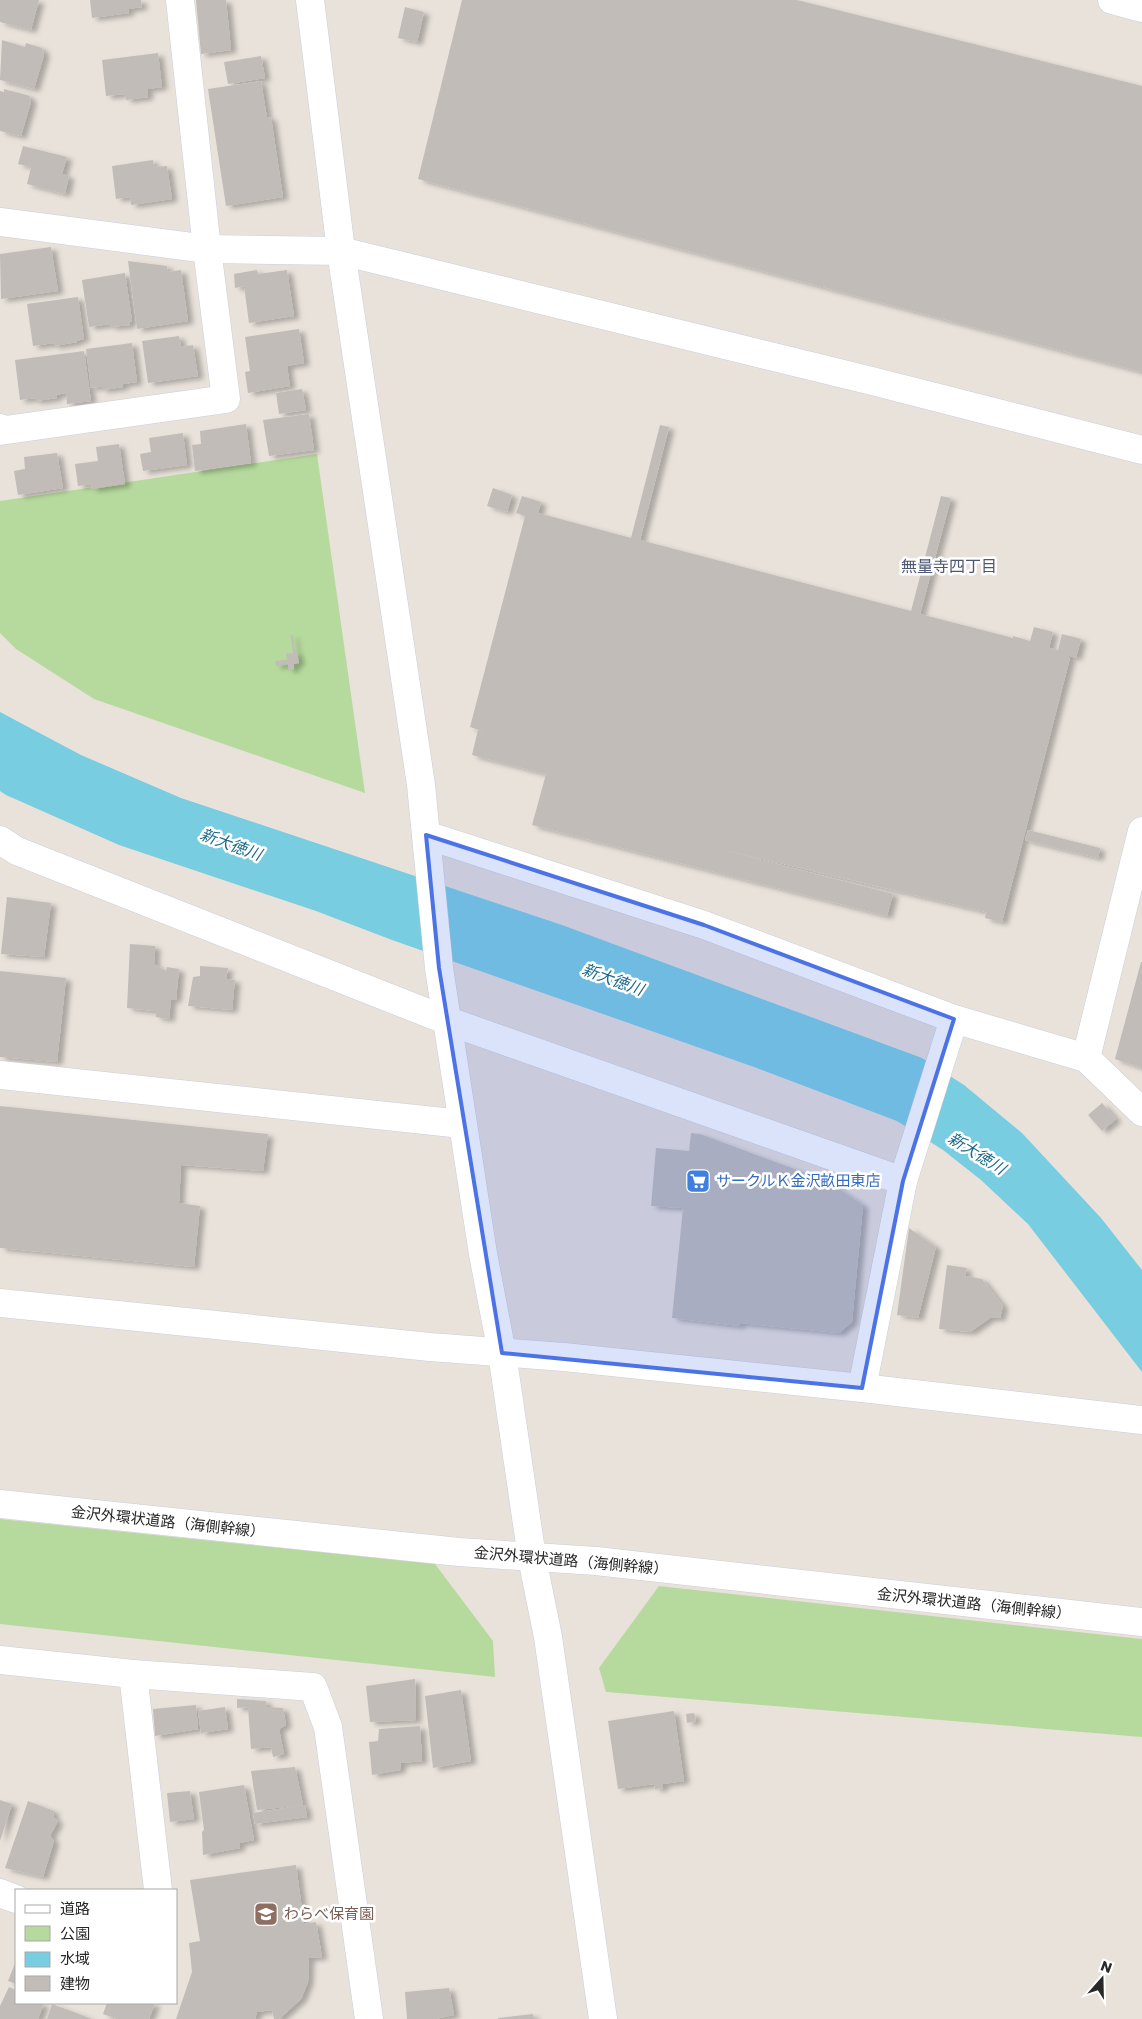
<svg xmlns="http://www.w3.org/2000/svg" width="1142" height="2019" font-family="Poppins,'Noto Sans JP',sans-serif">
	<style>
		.green { fill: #b6da9d }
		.water { fill: #78cde1 }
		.building { fill: #c1bcb8; filter: url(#shadow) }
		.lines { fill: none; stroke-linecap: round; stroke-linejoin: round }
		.street-casing { stroke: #caced9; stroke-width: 29 }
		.secondary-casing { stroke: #caced9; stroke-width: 29 }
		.street { stroke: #fff; stroke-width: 28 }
		.secondary { stroke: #fff; stroke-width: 28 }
		.marked { fill: #4b73e6; fill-opacity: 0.2; stroke: #4b73e6; stroke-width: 4; stroke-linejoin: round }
		.labels { text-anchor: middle; stroke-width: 5; stroke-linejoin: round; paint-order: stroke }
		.shop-label { font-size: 15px; fill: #366cbe; stroke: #fff; text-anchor: start }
		.street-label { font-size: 15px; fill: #282828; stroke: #fff }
		.education-label { font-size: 15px; fill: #785e54; stroke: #fff; text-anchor: start }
		.neighbourhood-label { font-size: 16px; fill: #4e5774; stroke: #fff }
		.water-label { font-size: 16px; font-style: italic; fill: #1b6b89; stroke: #fff }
	</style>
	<defs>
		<filter id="shadow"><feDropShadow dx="5.5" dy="3" stdDeviation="2.5" flood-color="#0004"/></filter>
	</defs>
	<rect width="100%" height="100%" fill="#e9e2db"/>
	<g class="green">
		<path d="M317,454L365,793L94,699L16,649L0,633V501Z"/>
		<path d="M0,1519L435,1564L493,1641L495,1677L0,1624Z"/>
		<path d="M659,1586L1142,1639V1737L606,1692L599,1668Z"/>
	</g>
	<path class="water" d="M0,712L81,755L181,798L562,925L922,1058L964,1085L1022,1133L1101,1218L1142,1270V1372L1028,1224L981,1180L943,1150L897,1121L754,1067L392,940L316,911L119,845L6,795L0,791Z"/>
	<g class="building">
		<path d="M0,0H39L31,30L0,22Z"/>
		<path d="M90,0H141L142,7L128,9L129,13L92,18Z"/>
		<path d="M196,0H226L231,50L201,54Z"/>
		<path d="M462,0H797L1142,86V372L418,179Z"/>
		<path d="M405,7L424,12L417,42L398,38Z"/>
		<path d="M2,40L25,47L26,43L42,48L44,55L34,89L0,80Z"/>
		<path d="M158,53L162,87L147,89L148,97L126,100L125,94L106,96L102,60Z"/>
		<path d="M261,56L265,78L228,84L224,62Z"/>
		<path d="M261,81L267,118L271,117L283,197L226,206L208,89Z"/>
		<path d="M4,89L30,96L29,99H31V102L21,136L0,131V91L4,92Z"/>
		<path d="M23,146L67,157L62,174L69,176L65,194L27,184L31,167L18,164Z"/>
		<path d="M153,160L154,167L167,166L172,199L131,205L130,197L116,199L112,166Z"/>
		<path d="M51,247L58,291L1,299L0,254Z"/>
		<path d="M128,261L167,266L168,272L181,270L188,321L137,329Z"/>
		<path d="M257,270L258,274L287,270L294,316L249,323L244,286L235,288L234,274Z"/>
		<path d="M125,273L132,321L129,322L130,325L111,327L110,324L89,327L82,280Z"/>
		<path d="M78,297L84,339L76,341L77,342L54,346V343L33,346L27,304Z"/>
		<path d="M299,329L304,363L287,366L290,386L248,393L245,372L250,371L245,337Z"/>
		<path d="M179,336L181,347L193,345L198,376L148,383L142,341Z"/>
		<path d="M132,343L137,382L123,384V387L102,390V386L91,388L86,349Z"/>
		<path d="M84,351L91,401L67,404L66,393L56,395L57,398L35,401V398L20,400L15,360Z"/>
		<path d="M302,389L306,410L279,414L276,393Z"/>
		<path d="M309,414L314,450L269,456L263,420Z"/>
		<path d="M246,424L251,463L195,471L192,445L201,444L200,431Z"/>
		<path d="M660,425L669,427L640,540L911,611L941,496L951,498L920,614L1013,638V636L1030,641L1034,627L1053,632L1049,648L1058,650L1062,634L1081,639L1076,658L1067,655L1070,658L1002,922L985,918L986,912L708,846L893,894L887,916L532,825L546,774L472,755L478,730L486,732L470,727L525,516L516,513L522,496L541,502L538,513L631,538Z"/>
		<path d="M183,433L187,465L143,471L140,454L151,452L149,438Z"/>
		<path d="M119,444L125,484L92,489L91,484L78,486L75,464L98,461L96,447Z"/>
		<path d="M57,453L63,488L18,495L14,471L25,469L24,457Z"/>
		<path d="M493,488L512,495L507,512L487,506Z"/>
		<path d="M291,635H293L295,652H297L299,663L294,664V669L288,670V664L276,666L275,661L287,660L286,654L293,653Z"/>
		<path d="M1028,830L1100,848L1098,858L1025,840Z"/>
		<path d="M7,897L51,903L44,957L1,954Z"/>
		<path d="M130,944L155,946L154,964L166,971L167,967L179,969L176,1000L171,999L169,1019L156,1017L155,1011L127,1008Z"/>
		<path d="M1141,962H1142V1068L1115,1059Z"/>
		<path d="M200,966L228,968L226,979L235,980L232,1010L188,1006L193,977L200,976Z"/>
		<path d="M0,971L66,978L57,1062L0,1057Z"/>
		<path d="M1102,1103L1116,1119L1102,1131L1088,1115Z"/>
		<path d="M0,1106L268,1134L263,1171L181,1165L179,1203L200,1206L194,1267L0,1248Z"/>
		<path d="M691,1133L700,1134L827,1181L863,1205L852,1322L839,1333L740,1323V1326L672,1318L683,1208L651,1206L656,1148L689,1151Z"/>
		<path d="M909,1228L936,1247L918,1318L897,1315Z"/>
		<path d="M947,1265L967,1268L965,1276L982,1279L1003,1306L1000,1318H990L970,1332L939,1329Z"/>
		<path d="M415,1679L416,1720L370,1722L366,1686Z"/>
		<path d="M461,1690L471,1761L433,1768L425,1696Z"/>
		<path d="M237,1699L266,1701L267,1707L283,1708L286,1725L279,1729L284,1754L273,1757L271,1747L251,1749L248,1707L237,1708Z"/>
		<path d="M196,1705L198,1729L155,1736L153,1709Z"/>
		<path d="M225,1707L228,1729L201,1733L198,1711Z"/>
		<path d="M674,1711L684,1781L663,1784V1788L655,1789L654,1784L618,1789L608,1721Z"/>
		<path d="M694,1713L696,1721L687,1723L686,1714Z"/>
		<path d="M420,1726L422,1761L401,1763L400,1770L372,1775L369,1742L378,1741L379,1729Z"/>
		<path d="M295,1767L303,1805L257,1810L251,1771Z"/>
		<path d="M244,1785L254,1840L239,1843L240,1848L203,1855L202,1832L204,1830L199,1792Z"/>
		<path d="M190,1791L194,1819L170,1822L167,1793Z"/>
		<path d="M0,1800L12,1804L0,1841Z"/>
		<path d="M28,1801L54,1811L53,1817L58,1821L50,1836L54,1841L43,1877L5,1868Z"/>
		<path d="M305,1805L307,1817L255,1824L253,1813Z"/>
		<path d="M296,1865L304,1924L316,1922L322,1957L309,1958L308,1982L301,1999L279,2019H274L272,2010L257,2012L255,2019H176L192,1972L189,1943L200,1941L190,1880Z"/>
		<path d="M16,1961V1984L8,1981Z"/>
		<path d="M9,1987L16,1990V2003H44L38,2019H0V2006Z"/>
		<path d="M449,1988L454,2015L435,2019H407L405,1992Z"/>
		<path d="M107,2003H155L149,2019H117L103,2014Z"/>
		<path d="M52,2004L92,2019H47Z"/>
		<path d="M533,2014L534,2019H498V2018Z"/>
	</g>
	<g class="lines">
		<g class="street-casing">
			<g id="street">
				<path d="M180,0L207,249L341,251"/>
				<path d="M1112,0L1142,8"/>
				<path d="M0,222L207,249L226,399L0,431V428"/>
				<path d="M426,835L704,925L954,1019L1086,1058L1142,1112"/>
				<path d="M0,840L17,851L448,1021L903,1181L862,1388"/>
				<path d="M1086,1058L1142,831"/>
				<path d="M0,1075L462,1124"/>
				<path d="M903,1181L954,1019"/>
				<path d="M0,1660L133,1674L313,1687L328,1727L369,2019"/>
				<path d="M133,1674L158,1890"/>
				<path d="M0,1893L16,1899"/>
			</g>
		</g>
		<g class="secondary-casing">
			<g id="secondary">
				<path d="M310,0L341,251L421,785L439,968L483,1254L502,1353L532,1558L548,1637L603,2019"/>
				<path d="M341,251L872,381L1142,450"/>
				<path d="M0,1303L430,1347L564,1357L862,1388L1142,1420"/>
				<path d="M0,1504L459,1552L596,1561L1142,1622"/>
			</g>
		</g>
		<use href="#street" class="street"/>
		<use href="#secondary" class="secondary"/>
	</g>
	<path class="marked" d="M426,835L704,925L954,1019L903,1181L862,1388L502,1353L439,968Z"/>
	<defs>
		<g id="supermarket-square" transform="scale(1.25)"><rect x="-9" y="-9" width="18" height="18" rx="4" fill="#3f7fe0" stroke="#fff"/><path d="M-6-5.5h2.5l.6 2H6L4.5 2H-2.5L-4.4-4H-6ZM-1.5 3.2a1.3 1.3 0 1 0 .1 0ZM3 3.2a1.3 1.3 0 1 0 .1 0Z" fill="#fff"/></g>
		<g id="school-square" transform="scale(1.25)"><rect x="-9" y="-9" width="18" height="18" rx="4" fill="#8d6e63" stroke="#fff"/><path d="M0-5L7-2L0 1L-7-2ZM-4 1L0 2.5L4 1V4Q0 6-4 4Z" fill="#fff"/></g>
	</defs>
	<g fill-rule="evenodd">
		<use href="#supermarket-square" x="698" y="1181"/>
		<use href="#school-square" x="266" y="1914"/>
	</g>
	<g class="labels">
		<g class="shop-label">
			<text x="716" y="1186">サークルＫ金沢畝田東店</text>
		</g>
		<g class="street-label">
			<text transform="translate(168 1522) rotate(6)" y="5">金沢外環状道路（海側幹線）</text>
			<text transform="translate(571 1561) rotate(5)" y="5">金沢外環状道路（海側幹線）</text>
			<text transform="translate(974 1604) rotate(6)" y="5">金沢外環状道路（海側幹線）</text>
		</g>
		<g class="education-label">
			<text x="284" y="1919">わらべ保育園</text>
		</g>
		<g class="neighbourhood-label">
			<text x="949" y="572">無量寺四丁目</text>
		</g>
		<g class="water-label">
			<text transform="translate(231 844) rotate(20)" y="6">新大徳川</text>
			<text transform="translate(613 979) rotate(20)" y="6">新大徳川</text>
			<text transform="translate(977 1153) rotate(32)" y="6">新大徳川</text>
		</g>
	</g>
	<rect x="15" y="1889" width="162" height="115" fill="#ffffff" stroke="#a9a9a9"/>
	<rect x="25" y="1905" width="25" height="8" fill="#ffffff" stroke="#a9a9a9"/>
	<text x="60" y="1914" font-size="15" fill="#282828">道路</text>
	<rect x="25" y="1926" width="25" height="15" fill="#b6da9d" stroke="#a9a9a9"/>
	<text x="60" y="1939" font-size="15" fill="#282828">公園</text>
	<rect x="25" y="1952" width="25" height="15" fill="#78cde1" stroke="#a9a9a9"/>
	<text x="60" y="1964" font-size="15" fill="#282828">水域</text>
	<rect x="25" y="1976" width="25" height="15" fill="#c1bcb8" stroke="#a9a9a9"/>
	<text x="60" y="1989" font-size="15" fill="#282828">建物</text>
	<g transform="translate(1102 1979) rotate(20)" stroke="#ffffff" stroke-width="4" paint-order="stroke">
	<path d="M0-4L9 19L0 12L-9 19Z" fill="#282828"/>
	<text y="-8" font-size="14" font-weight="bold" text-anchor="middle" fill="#282828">N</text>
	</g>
</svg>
